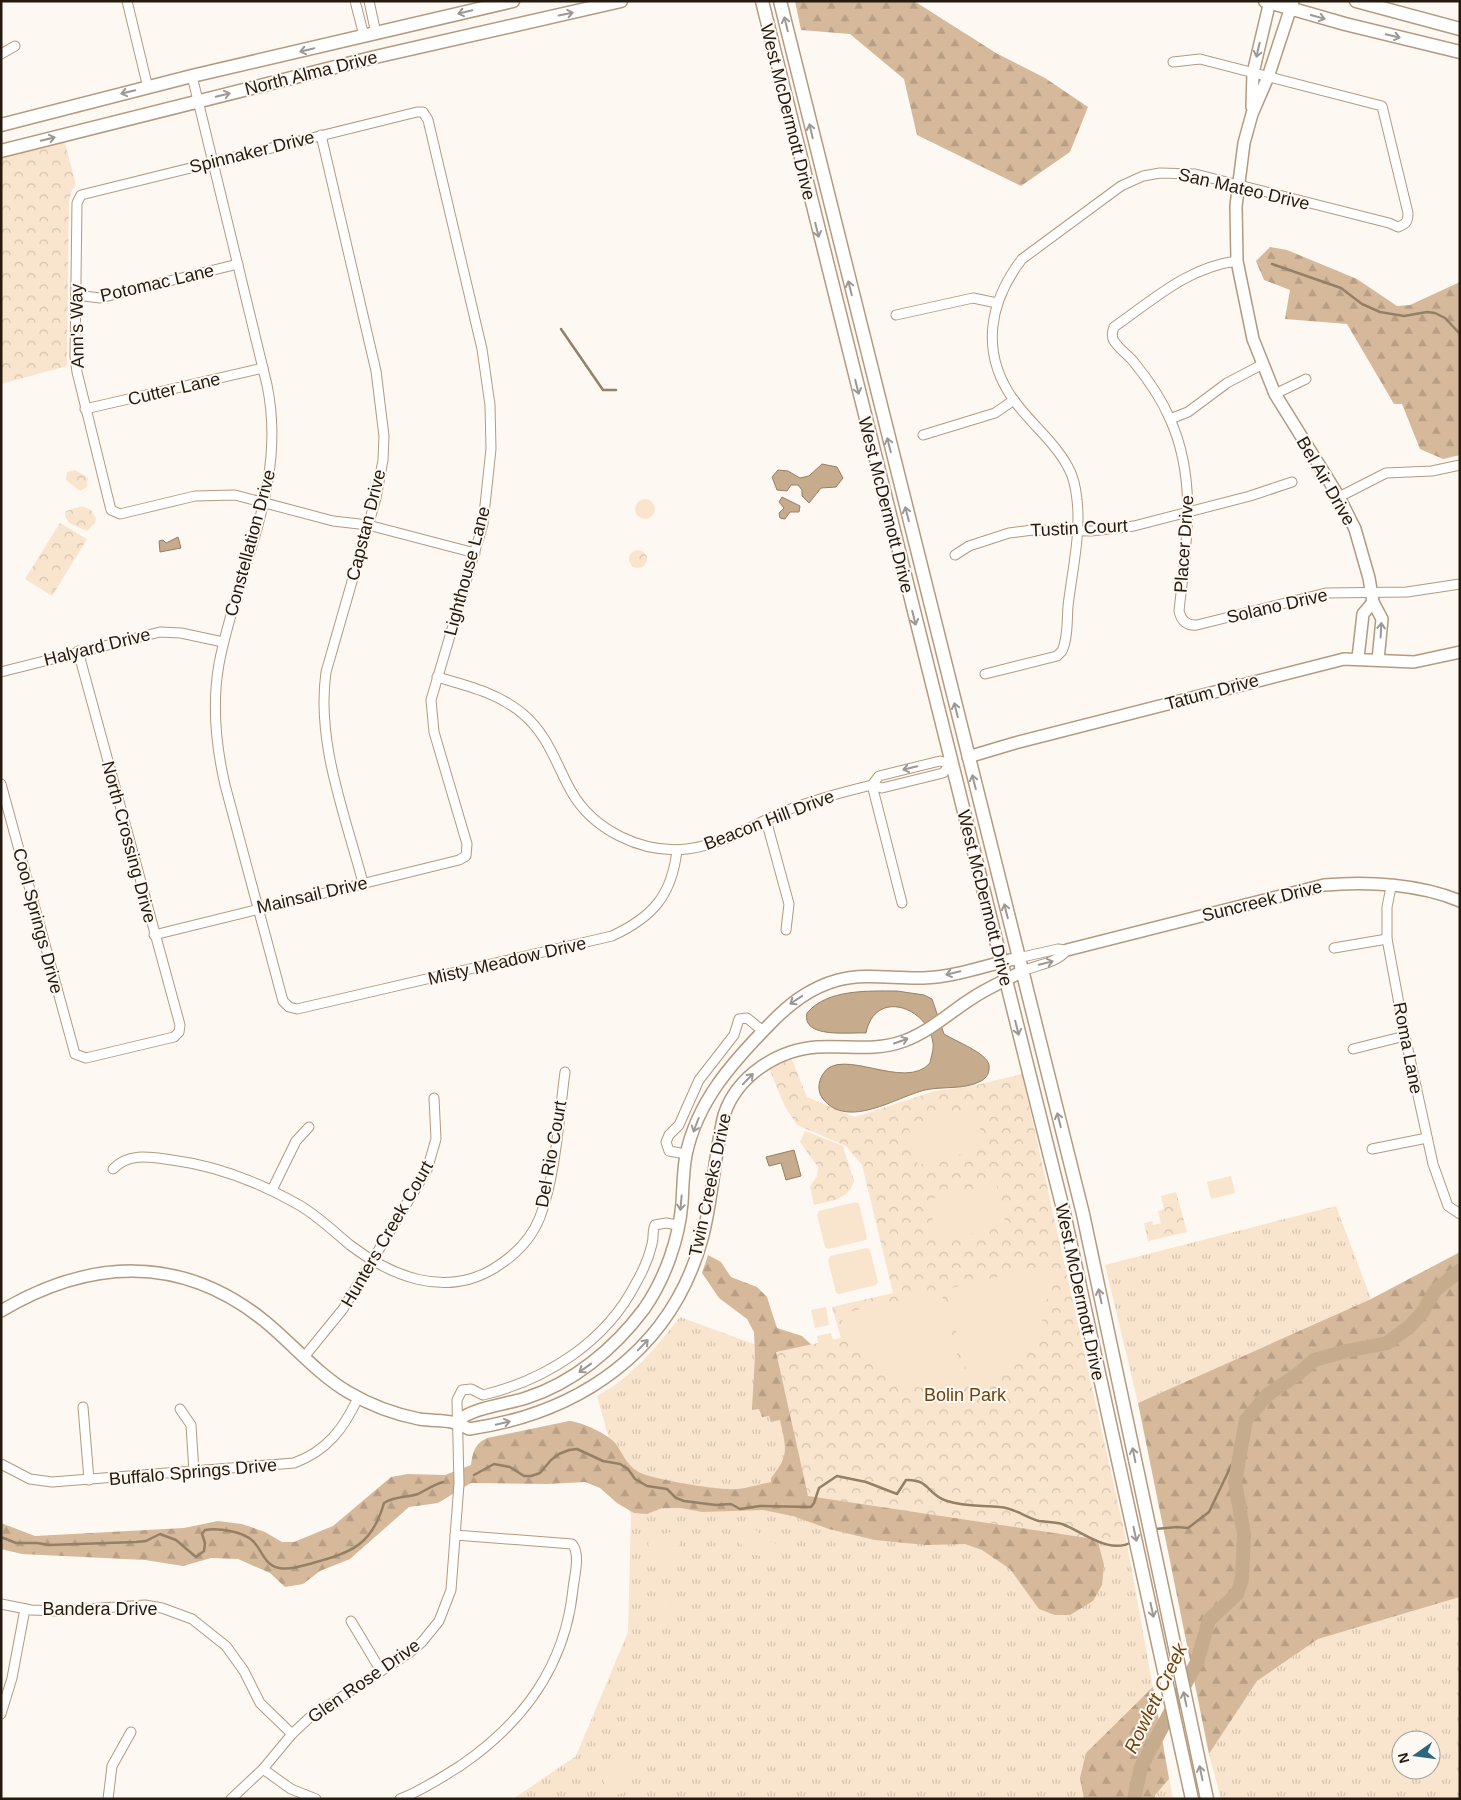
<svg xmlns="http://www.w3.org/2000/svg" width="1461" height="1800" font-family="Arial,sans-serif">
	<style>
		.grass { fill: url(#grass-tufts); fill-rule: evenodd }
		.forest { fill: url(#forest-firs) }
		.park { fill: url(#park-crowns) }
		.pitch { fill: #f9e4cd }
		.water { fill: #c6ab8c; stroke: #958066 }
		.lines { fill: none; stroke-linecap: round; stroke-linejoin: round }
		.stream { stroke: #958066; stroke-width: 2.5 }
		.river { stroke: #c6ab8c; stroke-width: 14 }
		.minor-casing { stroke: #b49a7e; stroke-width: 11 }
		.tertiary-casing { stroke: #b49a7e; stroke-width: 14 }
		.secondary-casing { stroke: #b49a7e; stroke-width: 15 }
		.minor { stroke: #fff; stroke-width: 9 }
		.tertiary { stroke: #fff; stroke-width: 11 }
		.secondary { stroke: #fff; stroke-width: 12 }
		.oneway { stroke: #9c9893 }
		.labels { text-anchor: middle; stroke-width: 4; stroke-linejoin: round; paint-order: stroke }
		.street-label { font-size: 18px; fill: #241a0f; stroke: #fef8f2 }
		.park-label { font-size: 18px; fill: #6a4410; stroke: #fef8f2 }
		.water-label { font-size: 19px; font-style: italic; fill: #6a4411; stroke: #fef8f2 }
	</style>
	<defs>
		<pattern id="grass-tufts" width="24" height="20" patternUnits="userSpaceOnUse" patternTransform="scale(1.25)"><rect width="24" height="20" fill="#f9e4cd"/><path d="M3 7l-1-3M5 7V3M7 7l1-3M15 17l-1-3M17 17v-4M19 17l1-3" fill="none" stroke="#d5c3af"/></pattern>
		<pattern id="forest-firs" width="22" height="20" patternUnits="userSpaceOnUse" patternTransform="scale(1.25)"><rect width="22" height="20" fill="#d5b99a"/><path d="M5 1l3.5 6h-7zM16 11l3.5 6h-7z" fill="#b79e84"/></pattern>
		<pattern id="park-crowns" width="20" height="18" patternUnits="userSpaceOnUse" patternTransform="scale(1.25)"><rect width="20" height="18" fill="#f9e4cd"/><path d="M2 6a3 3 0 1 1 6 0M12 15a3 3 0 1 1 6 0" fill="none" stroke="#d5c3af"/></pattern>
	</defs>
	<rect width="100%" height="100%" fill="#fef8f2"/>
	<g class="grass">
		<path d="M1336,1206L1371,1299L1138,1403L1105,1265Z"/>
		<path d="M680,1317L776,1352L809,1496L1127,1544L1173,1799H513L576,1756L628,1632L631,1516L597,1396C632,1377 655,1349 680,1317Z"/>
		<path d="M1460,1597V1799H1221L1209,1754L1257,1681L1318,1639ZM1401,1740H1431V1770H1401Z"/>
	</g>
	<g class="forest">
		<path d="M795,1H914L996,53L1045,78L1088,107L1070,152L1021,186L917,135L904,79L850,34L801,30Z"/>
		<path d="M1270,247L1287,250L1357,279L1397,306L1410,305L1460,282V455L1443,459L1420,449L1402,404H1394L1347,324L1285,319L1290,290L1264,280L1256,261Z"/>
		<path d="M1460,1252V1597L1318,1639L1257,1681L1209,1754L1138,1403L1371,1299Z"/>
		<path d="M708,1255L721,1262L731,1277L757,1287L767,1297L777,1328L802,1336L814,1347L1080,1473L1104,1565L1102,1585L1093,1601L1070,1615H1055L1039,1609L1010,1569L982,1550L965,1544L926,1545L875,1540L829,1529L793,1516L763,1510L702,1512L681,1508H662L647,1514L634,1513L617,1503L600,1488L585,1482L547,1484L471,1483L438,1503L409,1507L350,1559L320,1571L303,1584L285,1587L270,1573L238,1559L211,1558L183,1566L145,1560L22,1554L1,1549V1523L35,1536L184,1528L218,1521L242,1524L265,1532L282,1542H294L333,1526L391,1477L408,1474L445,1475L471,1465C473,1451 475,1444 487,1438L569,1421C582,1422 608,1434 616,1444C623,1454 626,1464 637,1471C648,1479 722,1491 737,1489C748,1488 760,1484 771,1482V1478C790,1455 786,1448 780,1420L771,1422L769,1416L762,1417L759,1409L752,1410L755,1356L754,1332L747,1319L719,1298L702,1273Z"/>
		<path d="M1153,1687L1169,1779L1155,1795V1799H1084L1080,1778L1086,1753Z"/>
	</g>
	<g class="park">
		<path d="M64,139L76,185L72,190L69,200L67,366L1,384V155Z"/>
		<path d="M75,470L88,478L87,487L80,491L66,480L67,472Z"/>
		<path d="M82,506L91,510L96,518L95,523L87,531L69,523L65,516L66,511Z"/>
		<path d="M60,523L87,539L52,596L25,579Z"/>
		<circle cx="638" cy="559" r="9"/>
		<path d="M787,1059L792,1060L807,1097L855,1117L935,1091L972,1086L1022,1074L1127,1544L808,1496L776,1352L841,1338L832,1307L893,1293L862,1165L846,1146L797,1125L784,1105L769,1068Z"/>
		<path d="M805,1131L843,1146L854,1181C849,1200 830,1201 814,1205L810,1187L817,1176L818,1167L800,1142Z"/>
		<path d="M1176,1192L1187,1232L1148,1241L1144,1223L1152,1221L1153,1225L1161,1223L1158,1211L1164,1209L1161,1196Z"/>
	</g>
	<g class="pitch">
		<circle cx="645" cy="509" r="10"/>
		<path d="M975,1108L985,1148L918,1165L908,1125Z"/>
		<path d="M1231,1176L1235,1193L1211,1199L1207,1182Z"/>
		<path d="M996,1183L1006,1225L938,1242L928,1200Z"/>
		<path d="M856,1202L859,1204L867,1237L866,1240L828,1249L825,1247L817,1215L819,1211Z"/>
		<path d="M867,1248L870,1250L878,1282L876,1285L839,1294L836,1293L828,1260L830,1256Z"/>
		<path d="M1047,1265C1052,1307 1039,1349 1003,1374C993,1380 980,1382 970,1385L947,1294L951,1288Z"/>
		<path d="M935,1292L942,1295L965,1385C906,1399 859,1372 840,1314Z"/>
		<path d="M826,1307L829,1325L815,1328L811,1310Z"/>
		<path d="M831,1333L836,1351L821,1355L817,1336Z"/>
		<path d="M742,1523L750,1524L764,1538L776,1544L779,1549L777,1555C761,1563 730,1546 737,1526Z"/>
		<path d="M674,1531L680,1539L678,1549L670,1562L663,1564L652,1556L648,1544L652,1537Z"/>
		<circle cx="661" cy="1608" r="10"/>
		<path d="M619,1757L625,1759L627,1768L626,1790L619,1795L605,1786L602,1777L609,1764Z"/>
	</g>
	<g class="water">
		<path d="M822,464L837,467L843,478L836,487L821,488L809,503L802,496V490L798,485H791L787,491L777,490L772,477L778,470L788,471L800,478L809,476Z"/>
		<path d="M782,497L800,506L799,512H790L785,519L780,518L779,513L784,508L779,502Z"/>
		<path d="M178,537L181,548L160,552L159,541L163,540L166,543Z"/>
		<path d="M897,991L924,995L932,999L944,1034C955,1041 987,1053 989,1065C990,1072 987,1078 981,1081C965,1090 943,1086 925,1090C896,1097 848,1130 823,1099C817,1091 818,1082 823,1074C840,1045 905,1092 930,1063C931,1056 934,1050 933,1043C928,1007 875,988 866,1033C850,1032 801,1039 807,1013C827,989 868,991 897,991Z"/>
		<path d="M794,1150L801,1176L786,1180L781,1163L769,1166L766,1157Z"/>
	</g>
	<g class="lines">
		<g class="stream">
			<path d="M1272,264L1341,288L1362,304L1380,312L1404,316L1427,312L1435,313L1445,318L1460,334"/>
			<path d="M561,329L603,390H616"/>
			<path d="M474,1475L494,1464L510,1467L524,1476H531L540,1473L551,1460L559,1454L569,1450L577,1449L603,1461L620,1464L628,1469L635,1479L647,1486L667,1489L676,1498L684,1501L716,1505L731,1504L740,1509L760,1506L811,1507L814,1503L819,1488L837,1476L866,1482L897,1494L906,1480C930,1479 927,1495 947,1501C965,1507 982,1505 1000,1507C1014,1508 1025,1517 1039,1521C1047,1522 1054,1522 1062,1524C1084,1532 1109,1555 1132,1542"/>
			<path d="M1155,1529L1177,1527L1188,1528L1209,1512L1231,1466L1242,1451"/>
			<path d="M1,1537L16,1543H37L49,1545L136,1542L146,1541L160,1534L176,1540L196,1557L204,1551L205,1543L202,1534L205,1530C219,1528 242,1531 253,1541C262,1550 264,1565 279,1568C290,1570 302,1566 313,1563C352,1552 372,1545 384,1503C395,1496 406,1498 418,1494C426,1490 433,1485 443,1482"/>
		</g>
		<path class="river" d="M1134,1799L1141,1767L1197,1662L1209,1620L1237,1594L1242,1579L1244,1534L1235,1482L1246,1420L1267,1395L1298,1374L1314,1360L1347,1351L1387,1343L1409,1327L1422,1313L1435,1291L1460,1270"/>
		<g class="minor-casing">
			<g id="minor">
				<path d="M127,1L148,88"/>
				<path d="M355,1L363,32L370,35L375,29L369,1"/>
				<path d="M1,54L15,46"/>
				<path d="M192,76L267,385C288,486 237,568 219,664C212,703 216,746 225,785L283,1001L289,1007L297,1009L612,936C653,917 672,895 677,850"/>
				<path d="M321,135L376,371L384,436L383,460L376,498L326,672C316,743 345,814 363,883"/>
				<path d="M1237,261C1188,267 1153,300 1114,327C1112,332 1111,336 1114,341C1119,349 1127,354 1133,361C1147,378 1161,398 1170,419C1198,481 1186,546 1179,611C1181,621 1187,626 1197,625L1326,593L1407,592L1460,584"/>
				<path d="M76,295L100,298L238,264"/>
				<path d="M896,315L973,298L997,303"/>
				<path d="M1275,394L1306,379"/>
				<path d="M85,409L263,368"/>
				<path d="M1170,419L1188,412L1227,383L1263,364"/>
				<path d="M923,435L995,413L1014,400"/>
				<path d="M1339,497L1386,473L1432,471L1460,465"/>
				<path d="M955,555L969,546L1009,533L1033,530L1091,531L1134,526L1250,496L1292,482"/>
				<path d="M1,672L160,632L181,633L223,642"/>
				<path d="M985,674L1057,656L1062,651C1068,638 1067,620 1068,606C1072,572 1081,534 1077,500C1076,489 1073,476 1068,467C1054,441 1030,423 1013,399C980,352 989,302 1022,259L1121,186L1143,176L1160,173L1195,174L1389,223L1398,227C1406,224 1408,222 1408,213L1382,106L1200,59L1173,62"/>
				<path d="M437,677C468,686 498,693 523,714C548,735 556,764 571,791C593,830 642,854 687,849C722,845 753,825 785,811C813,800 843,792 872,785L882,788L943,773L951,764L940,761L879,776L872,785"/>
				<path d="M1,784L75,1054L86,1058L174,1037L179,1032L180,1025L78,651"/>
				<path d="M872,785L902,903"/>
				<path d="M766,820L789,904L786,930"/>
				<path d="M1391,887L1387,907V939L1405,1036L1433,1164L1448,1206L1460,1214"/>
				<path d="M154,935L459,860L466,856L467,844L434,732L431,700L483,524L491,449L490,405L482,349L428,120L423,112H417L81,195L77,203L75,356L77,372L111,510L120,514L195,496L235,495L333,521L368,525L475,553"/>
				<path d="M1334,948L1387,939"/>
				<path d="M1018,958L1058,949L1067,950"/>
				<path d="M1021,972C1037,964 1056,964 1067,950"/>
				<path d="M1353,1049L1405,1036"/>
				<path d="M1372,1149L1427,1138"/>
				<path d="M686,1154L669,1151L666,1142L669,1135L679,1125L699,1080L734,1035L739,1019L747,1018L763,1031"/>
				<path d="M113,1169C129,1152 151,1157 172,1160C218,1166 259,1182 299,1205C318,1216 333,1231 350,1245C391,1276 444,1298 493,1269C513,1257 531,1240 540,1217C556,1175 559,1117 565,1072"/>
				<path d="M272,1190L296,1141L309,1127"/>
				<path d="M304,1357L343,1309L427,1170L436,1139L434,1098"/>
				<path d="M83,1407L89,1480"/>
				<path d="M180,1409L191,1425L194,1472"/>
				<path d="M1,1464L30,1479L52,1482L294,1463C327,1451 344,1428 358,1398"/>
				<path d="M1,1604L31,1610L58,1611L145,1605L162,1608L192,1619L226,1646L244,1671L260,1703L292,1734"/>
				<path d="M351,1621L381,1671"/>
				<path d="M1,1714L12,1678L25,1609"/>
				<path d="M263,1769L291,1789L316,1799"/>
				<path d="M108,1799L112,1766L131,1732"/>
				<path d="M231,1799L263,1769L292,1734L309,1718L409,1653L422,1642L439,1621L451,1590L459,1484L457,1400L462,1390L471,1389L483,1395C546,1380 606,1342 636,1283C643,1271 649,1257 652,1244C654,1237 652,1231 655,1225L666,1223L678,1225"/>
				<path d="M400,1799C421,1791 441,1778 460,1766C523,1723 565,1667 573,1589C574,1577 581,1554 572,1544L455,1535"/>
			</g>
		</g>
		<g class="tertiary-casing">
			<g id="tertiary">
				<path d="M1293,1L1268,77L1252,114L1244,143L1236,206L1237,261L1253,339L1275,394L1339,497L1355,529L1369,578L1373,602L1382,619L1378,660"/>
				<path d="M1252,107L1253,73L1270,1"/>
				<path d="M1358,658L1363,614L1373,602"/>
				<path d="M968,757L1015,743L1344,659L1414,662L1460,652"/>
				<path d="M1067,950L1324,885C1368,881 1419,884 1460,901"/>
				<path d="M1,1311C89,1259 179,1254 262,1319C291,1342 316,1373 348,1392C370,1405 394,1414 419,1419C439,1422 451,1418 469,1429C580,1413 671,1351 702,1239C713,1198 714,1156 724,1115C737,1076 777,1050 817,1047C848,1045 873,1052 904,1041C931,1031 950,1012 974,997C988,988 1006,980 1021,972"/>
				<path d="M457,1421C475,1407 504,1405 526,1398C573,1383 614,1349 644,1309C665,1279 679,1239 682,1203C683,1187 683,1171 686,1155C697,1102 731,1064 768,1026C788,1005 809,988 838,980C867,973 894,979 923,978C955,977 987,965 1018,958"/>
			</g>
		</g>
		<g class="secondary-casing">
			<g id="secondary">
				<path d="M762,1L1064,1213L1192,1799"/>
				<path d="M780,1L1083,1214L1207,1799"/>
				<path d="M1265,1L1345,24L1460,52"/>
				<path d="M1356,1L1460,29"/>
				<path d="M1,125L192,76L513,1"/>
				<path d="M1,151L375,57L621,1"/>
			</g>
		</g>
		<use href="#minor" class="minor"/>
		<use href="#tertiary" class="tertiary"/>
		<use href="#secondary" class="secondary"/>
	</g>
	<defs><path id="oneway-shaft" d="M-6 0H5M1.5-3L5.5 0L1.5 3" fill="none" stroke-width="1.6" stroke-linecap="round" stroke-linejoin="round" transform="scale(1.25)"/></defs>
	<g class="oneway">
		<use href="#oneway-shaft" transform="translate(465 12) rotate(167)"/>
		<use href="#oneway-shaft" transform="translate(566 14) rotate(-12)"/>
		<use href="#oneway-shaft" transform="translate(1318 17) rotate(15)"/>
		<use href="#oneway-shaft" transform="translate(786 24) rotate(-104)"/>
		<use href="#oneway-shaft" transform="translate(1393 36) rotate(13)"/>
		<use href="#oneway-shaft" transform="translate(307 50) rotate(167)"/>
		<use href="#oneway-shaft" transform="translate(1258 50) rotate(103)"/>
		<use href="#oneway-shaft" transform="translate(128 92) rotate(166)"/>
		<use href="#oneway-shaft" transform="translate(223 95) rotate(-14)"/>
		<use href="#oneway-shaft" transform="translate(811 131) rotate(-103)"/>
		<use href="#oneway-shaft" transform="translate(48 139) rotate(-14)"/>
		<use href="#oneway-shaft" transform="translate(817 230) rotate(76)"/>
		<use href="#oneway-shaft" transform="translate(850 288) rotate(-104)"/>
		<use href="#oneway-shaft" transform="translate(857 387) rotate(76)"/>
		<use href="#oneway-shaft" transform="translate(889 445) rotate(-104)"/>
		<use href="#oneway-shaft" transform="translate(907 514) rotate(-105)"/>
		<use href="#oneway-shaft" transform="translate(914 618) rotate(76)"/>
		<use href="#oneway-shaft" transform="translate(1381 630) rotate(-87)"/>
		<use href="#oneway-shaft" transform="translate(956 710) rotate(-104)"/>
		<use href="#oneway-shaft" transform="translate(910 768) rotate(166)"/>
		<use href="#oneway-shaft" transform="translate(974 782) rotate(-104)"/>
		<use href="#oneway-shaft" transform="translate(1006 911) rotate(-104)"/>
		<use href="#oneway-shaft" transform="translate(1046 963) rotate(-14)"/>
		<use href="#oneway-shaft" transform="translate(953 973) rotate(167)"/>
		<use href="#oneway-shaft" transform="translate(796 1000) rotate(146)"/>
		<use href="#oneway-shaft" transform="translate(1017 1028) rotate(76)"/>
		<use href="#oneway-shaft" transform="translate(901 1041) rotate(-19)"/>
		<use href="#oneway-shaft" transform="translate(748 1079) rotate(-46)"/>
		<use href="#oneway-shaft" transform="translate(1059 1120) rotate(-104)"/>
		<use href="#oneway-shaft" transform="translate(696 1125) rotate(111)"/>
		<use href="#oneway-shaft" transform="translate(681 1203) rotate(95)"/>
		<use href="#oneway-shaft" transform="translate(1100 1296) rotate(-102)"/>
		<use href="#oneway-shaft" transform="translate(643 1345) rotate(-46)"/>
		<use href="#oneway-shaft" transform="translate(585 1368) rotate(144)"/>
		<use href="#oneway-shaft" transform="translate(503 1423) rotate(-14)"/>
		<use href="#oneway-shaft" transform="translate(1134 1455) rotate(-101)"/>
		<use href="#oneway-shaft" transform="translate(1135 1534) rotate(78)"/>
		<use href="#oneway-shaft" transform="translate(1152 1610) rotate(78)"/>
		<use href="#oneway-shaft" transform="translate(1185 1699) rotate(-102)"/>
		<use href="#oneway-shaft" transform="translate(1201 1773) rotate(-102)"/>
	</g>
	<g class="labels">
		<g class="street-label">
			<text transform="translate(311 73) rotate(-14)" y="6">North Alma Drive</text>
			<text transform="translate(788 112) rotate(76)" y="6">West McDermott Drive</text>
			<text transform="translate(252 152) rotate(-14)" y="6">Spinnaker Drive</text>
			<text transform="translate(1244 189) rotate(13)" y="6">San Mateo Drive</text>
			<text transform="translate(157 283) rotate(-13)" y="6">Potomac Lane</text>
			<text transform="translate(77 326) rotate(-91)" y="6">Ann's Way</text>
			<text transform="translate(174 389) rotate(-13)" y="6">Cutter Lane</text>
			<text transform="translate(1326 481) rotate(60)" y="6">Bel Air Drive</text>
			<text transform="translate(886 505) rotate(76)" y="6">West McDermott Drive</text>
			<text transform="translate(366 525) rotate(-76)" y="6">Capstan Drive</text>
			<text transform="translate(1079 528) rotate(-3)" y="6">Tustin Court</text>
			<text transform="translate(250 543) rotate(-75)" y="6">Constellation Drive</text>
			<text transform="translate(1184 544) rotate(-86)" y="6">Placer Drive</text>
			<text transform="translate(467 571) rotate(-75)" y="6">Lighthouse Lane</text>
			<text transform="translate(1277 606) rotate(-13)" y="6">Solano Drive</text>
			<text transform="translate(97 647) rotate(-14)" y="6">Halyard Drive</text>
			<text transform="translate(1212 692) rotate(-15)" y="6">Tatum Drive</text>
			<text transform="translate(769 820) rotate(-21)" y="6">Beacon Hill Drive</text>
			<text transform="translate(129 842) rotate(75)" y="6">North Crossing Drive</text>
			<text transform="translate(312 895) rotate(-13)" y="6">Mainsail Drive</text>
			<text transform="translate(985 898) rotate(76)" y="6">West McDermott Drive</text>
			<text transform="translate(1262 901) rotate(-14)" y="6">Suncreek Drive</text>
			<text transform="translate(38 921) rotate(75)" y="6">Cool Springs Drive</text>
			<text transform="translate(507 961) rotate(-13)" y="6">Misty Meadow Drive</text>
			<text transform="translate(1408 1048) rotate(79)" y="6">Roma Lane</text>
			<text transform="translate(551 1154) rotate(-80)" y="6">Del Rio Court</text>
			<text transform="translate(710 1185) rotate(-78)" y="6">Twin Creeks Drive</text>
			<text transform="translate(387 1234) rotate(-60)" y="6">Hunters Creek Court</text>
			<text transform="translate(1080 1292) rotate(78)" y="6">West McDermott Drive</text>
			<text transform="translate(193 1472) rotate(-5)" y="6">Buffalo Springs Drive</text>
			<text x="100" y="1615">Bandera Drive</text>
			<text transform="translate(364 1681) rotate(-35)" y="6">Glen Rose Drive</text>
		</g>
		<g class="park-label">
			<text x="965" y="1401">Bolin Park</text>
		</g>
		<g class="water-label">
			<text transform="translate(1155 1698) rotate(-64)" y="7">Rowlett Creek</text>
		</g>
	</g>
	<rect width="1461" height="1800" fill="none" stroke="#241a0f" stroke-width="5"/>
	<g transform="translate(1416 1755) rotate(256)"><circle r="24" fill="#fef8f2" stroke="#a79f97"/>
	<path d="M0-4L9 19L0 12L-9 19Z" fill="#2c657e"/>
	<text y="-8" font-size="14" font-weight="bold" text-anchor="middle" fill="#241a0f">N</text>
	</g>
</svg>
